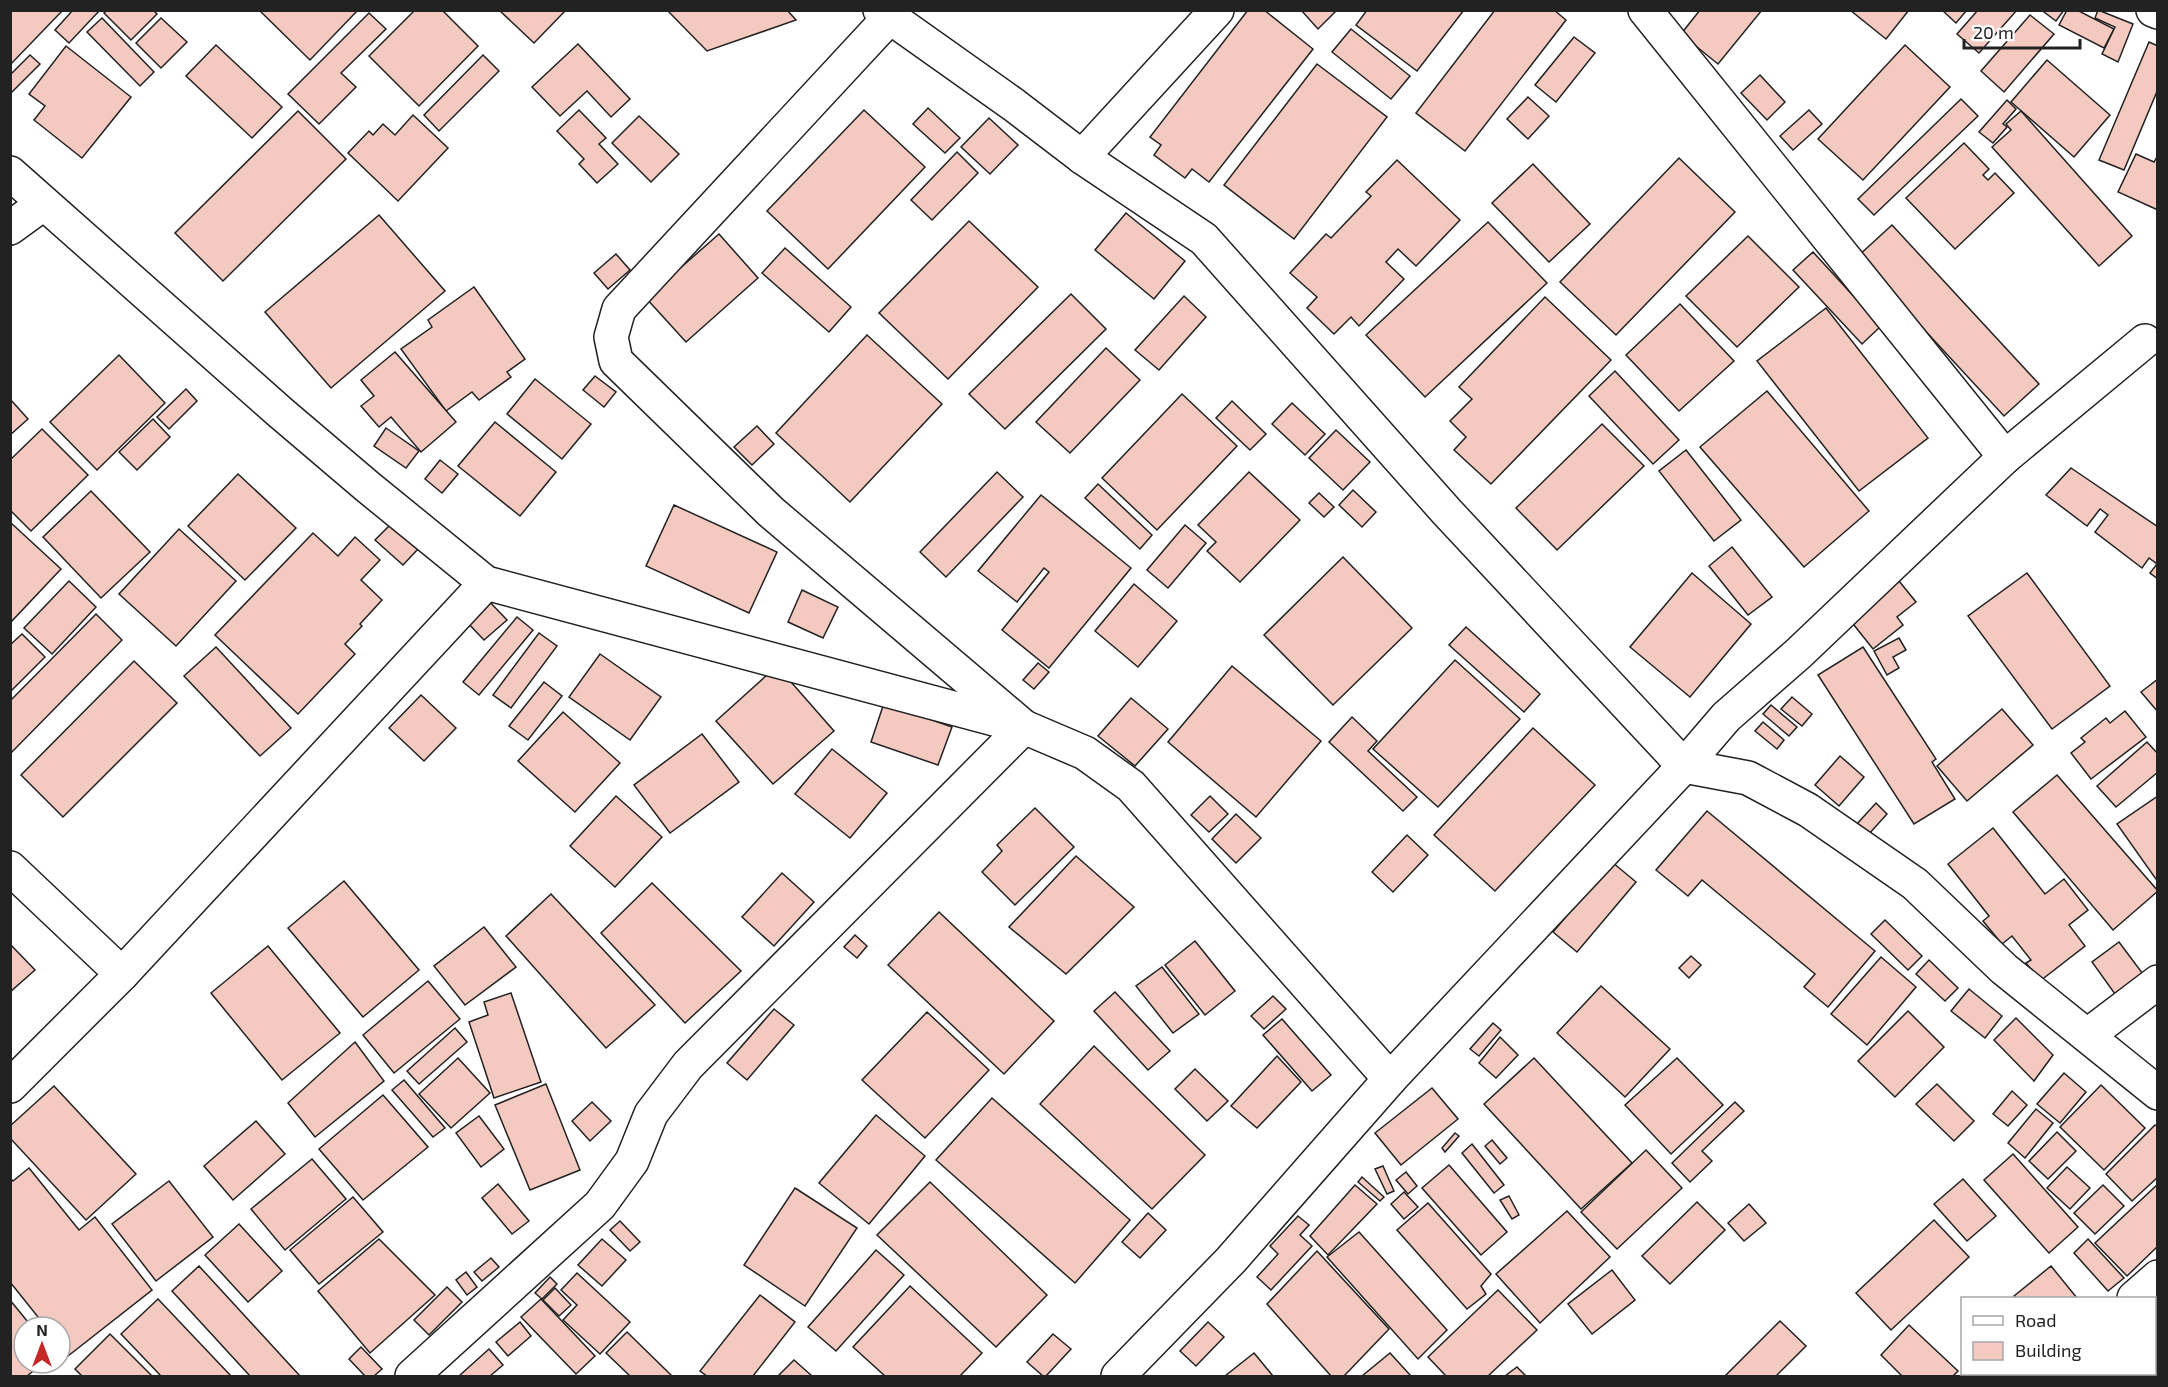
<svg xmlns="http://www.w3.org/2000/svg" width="2168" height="1387" font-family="'Exo 2',sans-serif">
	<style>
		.building { fill: #f3c9c0; stroke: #222; stroke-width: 1.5 }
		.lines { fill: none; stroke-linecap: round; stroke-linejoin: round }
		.minor-casing { stroke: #222; stroke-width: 36 }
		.minor { stroke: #fff; stroke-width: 33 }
	</style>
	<rect width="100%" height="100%" fill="#fff"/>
	<g class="building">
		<path d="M10,10H63L10,65Z"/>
		<path d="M73,10H100L69,43L55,30Z"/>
		<path d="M107,10H153L157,14L131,40L104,13Z"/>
		<path d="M259,10H358L310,60Z"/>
		<path d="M415,10H442L478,46L419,106L369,56Z"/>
		<path d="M499,10H566L534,43Z"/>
		<path d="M667,10H787L796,20L707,51Z"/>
		<path d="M1248,10H1264L1313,49L1209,182L1192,169L1185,178L1154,155L1161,145L1150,137Z"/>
		<path d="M1301,10H1337L1318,29Z"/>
		<path d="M1367,10H1464L1417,71L1356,25Z"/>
		<path d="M1495,10H1554L1566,20L1465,151L1416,113Z"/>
		<path d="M1700,10H1762L1718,64L1681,34Z"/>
		<path d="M1850,10H1909L1886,39Z"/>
		<path d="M1942,10H1967L1956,23Z"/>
		<path d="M1978,10H2017L1979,53L1957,34Z"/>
		<path d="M2045,10H2064L2056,21L2044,12Z"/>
		<path d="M2067,10H2077L2114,29L2104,48L2059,25Z"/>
		<path d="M2098,10L2133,24L2118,62L2102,54L2115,27L2095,18Z"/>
		<path d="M369,13L386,29L341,73L356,87L319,124L288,94Z"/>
		<path d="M2030,15L2054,34L2004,92L1981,71Z"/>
		<path d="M102,18L154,72L140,86L87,32Z"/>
		<path d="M161,18L187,42L161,68L136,43Z"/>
		<path d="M1351,29L1410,76L1391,99L1332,52Z"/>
		<path d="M1574,37L1595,53L1556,102L1535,85Z"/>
		<path d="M2149,42L2158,46V89L2124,170L2099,160Z"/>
		<path d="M578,44L630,99L611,117L587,91L560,116L532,87Z"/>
		<path d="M216,45L282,107L252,138L186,76Z"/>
		<path d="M1905,45L1950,87L1863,180L1818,139Z"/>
		<path d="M66,46L131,97L82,158L34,120L45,106L29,94Z"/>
		<path d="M30,55L40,64L10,94V75Z"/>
		<path d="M483,55L499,71L439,131L424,115Z"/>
		<path d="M2047,60L2110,115L2074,157L2011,102Z"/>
		<path d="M1317,64L1387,117L1294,239L1224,185Z"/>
		<path d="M1760,75L1785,102L1767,120L1741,93Z"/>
		<path d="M1528,97L1549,116L1528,139L1507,119Z"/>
		<path d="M1961,99L1978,116L1874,215L1858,199Z"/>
		<path d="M2007,100L2016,109L2003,124L2007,127L1993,143L1979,132Z"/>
		<path d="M928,108L960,138L945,153L913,124Z"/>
		<path d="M579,110L606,138L599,144L618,164L597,183L579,164L584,159L557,131Z"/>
		<path d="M864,110L925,167L828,269L767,211Z"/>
		<path d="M1809,110L1822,124L1793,150L1780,136Z"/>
		<path d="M298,111L346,159L223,281L175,233Z"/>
		<path d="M2021,111L2132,236L2099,266L1992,147L2011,130L2006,124Z"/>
		<path d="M413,115L448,148L398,201L348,153L369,131L373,135L383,124L395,135Z"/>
		<path d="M639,116L679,154L651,182L612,143Z"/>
		<path d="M989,118L1018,145L990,174L961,147Z"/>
		<path d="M1964,143L1989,169L1983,175L1988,180L1995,173L2014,193L1955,249L1906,198Z"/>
		<path d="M957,152L978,173L932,220L911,200Z"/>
		<path d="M2136,154L2154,162L2158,155V210L2118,192Z"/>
		<path d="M1679,158L1735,212L1616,335L1560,282Z"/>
		<path d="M1397,160L1460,220L1416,266L1398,249L1386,262L1404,279L1359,326L1351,317L1334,334L1307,308L1317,297L1290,273L1326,234L1331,238L1371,196L1366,192Z"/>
		<path d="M1533,164L1590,224L1549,262L1492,203Z"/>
		<path d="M1126,213L1185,261L1154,299L1095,250Z"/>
		<path d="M379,215L445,291L331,388L265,312Z"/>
		<path d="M969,221L1038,287L948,379L879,313Z"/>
		<path d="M1488,222L1547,283L1425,397L1366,335Z"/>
		<path d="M1892,225L2039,384L2004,416L1857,257Z"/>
		<path d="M719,234L758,278L686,342L646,298Z"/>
		<path d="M1748,236L1799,287L1737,347L1686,296Z"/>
		<path d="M785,248L851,307L829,332L762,273Z"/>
		<path d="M1813,252L1881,326L1862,344L1793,270Z"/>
		<path d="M616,254L630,270L608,289L594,273Z"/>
		<path d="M474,287L525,359L507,372L511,377L479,400L472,392L446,411L401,349L432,327L428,320Z"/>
		<path d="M1071,294L1106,329L1005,429L969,394Z"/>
		<path d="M1184,296L1206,317L1159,370L1135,350Z"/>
		<path d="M1545,297L1611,360L1491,484L1454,450L1466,437L1450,421L1472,399L1459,387Z"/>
		<path d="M1680,304L1734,361L1679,411L1626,355Z"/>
		<path d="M1826,308L1928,438L1859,491L1757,361Z"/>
		<path d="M867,335L942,404L850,502L776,433Z"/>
		<path d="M1106,348L1140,380L1070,453L1036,422Z"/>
		<path d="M395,352L456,422L421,452L391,417L379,427L361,406L374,396L361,380Z"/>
		<path d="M119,355L165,403L97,470L50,422Z"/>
		<path d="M1615,371L1679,440L1653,464L1589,396Z"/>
		<path d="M595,376L616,392L604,407L583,390Z"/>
		<path d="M535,379L591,424L562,459L507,414Z"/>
		<path d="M186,389L197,401L169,429L157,417Z"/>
		<path d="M1767,391L1869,511L1804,567L1700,447Z"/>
		<path d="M1182,394L1237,446L1157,530L1102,478Z"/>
		<path d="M10,399L28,419L10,435Z"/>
		<path d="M1232,401L1266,434L1250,450L1216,418Z"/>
		<path d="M1292,403L1325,434L1305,455L1272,424Z"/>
		<path d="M153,419L170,437L137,470L119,452Z"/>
		<path d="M495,422L556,472L520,516L458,466Z"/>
		<path d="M1602,424L1644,466L1557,550L1516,508Z"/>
		<path d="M757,426L774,444L752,465L734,447Z"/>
		<path d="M386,428L419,451L406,468L374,446Z"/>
		<path d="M42,429L88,475L31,531L10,510V460Z"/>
		<path d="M1336,430L1370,462L1343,490L1309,458Z"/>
		<path d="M1686,450L1741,520L1714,541L1659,471Z"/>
		<path d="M440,460L458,474L442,493L425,479Z"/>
		<path d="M2071,468L2158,527V579L2150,573L2157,564L2149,558L2142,568L2095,532L2108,515L2100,509L2087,526L2046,495Z"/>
		<path d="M997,472L1023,497L946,577L920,552Z"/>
		<path d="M1249,472L1300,520L1240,582L1207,551L1216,542L1198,525Z"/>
		<path d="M238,474L296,528L245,580L188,526Z"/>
		<path d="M1098,484L1152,535L1140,549L1085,498Z"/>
		<path d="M1353,490L1376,512L1362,527L1339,505Z"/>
		<path d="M91,491L150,552L101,598L43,537Z"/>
		<path d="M1319,493L1334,507L1324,517L1309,503Z"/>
		<path d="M1041,495L1131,568L1049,668L1002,630L1049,572L1044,568L1017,602L978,571Z"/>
		<path d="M674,505L777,552L749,613L646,566Z"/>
		<path d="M10,522L61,569L10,623Z"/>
		<path d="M391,524L418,549L403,565L375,540Z"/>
		<path d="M1185,525L1206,543L1168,588L1147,570Z"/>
		<path d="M179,529L236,581L176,646L119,594Z"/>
		<path d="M313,533L338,556L355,537L380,560L361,580L382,600L360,624L362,626L345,644L355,654L298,714L215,635Z"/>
		<path d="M1732,547L1772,597L1748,615L1709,566Z"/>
		<path d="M1343,557L1412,628L1333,705L1264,635Z"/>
		<path d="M1692,573L1751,624L1690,697L1630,647Z"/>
		<path d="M2027,573L2110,686L2052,729L1968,616Z"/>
		<path d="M69,581L96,607L52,654L24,628Z"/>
		<path d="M1899,581L1916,602L1897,617L1903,625L1873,649L1850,620Z"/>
		<path d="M1134,584L1177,621L1138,667L1095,631Z"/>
		<path d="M802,590L838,607L823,638L788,622Z"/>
		<path d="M486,598L507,620L484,640L464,619Z"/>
		<path d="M96,614L122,640L10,754V701Z"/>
		<path d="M517,617L533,630L479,695L463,682Z"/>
		<path d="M1466,627L1540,694L1524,712L1449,645Z"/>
		<path d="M539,633L557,646L511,708L493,695Z"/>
		<path d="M22,634L45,657L10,692V645Z"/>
		<path d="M1899,638L1906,650L1893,657L1899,668L1887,675L1874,651Z"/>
		<path d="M216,647L291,728L260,756L184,676Z"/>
		<path d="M1863,647L1936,759L1932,762L1955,799L1914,824L1818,675Z"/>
		<path d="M600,654L661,697L630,740L569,697Z"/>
		<path d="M1455,660L1520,719L1438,807L1373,749Z"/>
		<path d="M134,661L177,703L63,817L21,775Z"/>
		<path d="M1038,663L1049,672L1034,689L1023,680Z"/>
		<path d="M777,666L834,731L773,784L716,721Z"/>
		<path d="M1232,666L1321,741L1256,817L1168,742Z"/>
		<path d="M2158,679V712L2141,692Z"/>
		<path d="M544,682L562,696L528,740L509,726Z"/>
		<path d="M421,695L456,728L424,761L389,728Z"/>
		<path d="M1792,697L1812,714L1802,726L1781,709Z"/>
		<path d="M1131,698L1168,729L1135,766L1098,736Z"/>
		<path d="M884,703L952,727L938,765L871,742Z"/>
		<path d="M1771,705L1797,727L1789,736L1763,714Z"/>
		<path d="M2002,709L2033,745L1967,801L1937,766Z"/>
		<path d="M2125,711L2146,737L2091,779L2071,753L2085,742L2081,738L2106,718L2110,723Z"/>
		<path d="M563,712L620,763L575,812L518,761Z"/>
		<path d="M1352,717L1377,741L1368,751L1417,797L1403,811L1329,742Z"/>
		<path d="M1763,722L1784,740L1777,749L1755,731Z"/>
		<path d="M1533,728L1595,785L1495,891L1434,835Z"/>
		<path d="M702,734L739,782L670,833L634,785Z"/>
		<path d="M2147,742L2158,754V772L2116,807L2097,786Z"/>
		<path d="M832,749L887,793L850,838L795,794Z"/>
		<path d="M1840,756L1864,777L1839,806L1815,785Z"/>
		<path d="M2057,775L2158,891L2113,930L2013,812Z"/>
		<path d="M616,796L662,837L615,887L570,846Z"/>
		<path d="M1210,796L1228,814L1209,832L1191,815Z"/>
		<path d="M2158,796V882L2117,824Z"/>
		<path d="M1876,803L1887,814L1868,835L1856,825Z"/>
		<path d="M1035,808L1074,847L1015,905L982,872L1002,851L997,845Z"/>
		<path d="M1707,811L1875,951L1828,1007L1804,987L1815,974L1702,880L1688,896L1656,870Z"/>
		<path d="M1236,814L1261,838L1236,863L1212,839Z"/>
		<path d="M1993,828L2045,894L2064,879L2088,910L2069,925L2085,946L2040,981L2026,963L2031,960L2012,936L2002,944L1983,921L1989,916L1948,864Z"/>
		<path d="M1407,835L1428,855L1393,892L1372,872Z"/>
		<path d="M1076,856L1134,907L1066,974L1009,927Z"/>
		<path d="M1612,862L1636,882L1577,952L1553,932Z"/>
		<path d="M782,873L814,902L774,946L742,917Z"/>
		<path d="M344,881L419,970L363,1017L288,928Z"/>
		<path d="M652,883L741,971L685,1023L601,933Z"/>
		<path d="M551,894L655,1005L606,1048L506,936Z"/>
		<path d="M939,912L1054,1021L1004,1074L888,965Z"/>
		<path d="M1885,920L1922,956L1908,970L1871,934Z"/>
		<path d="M484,927L516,967L465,1005L434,966Z"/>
		<path d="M855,935L867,946L857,958L844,947Z"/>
		<path d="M1195,941L1235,991L1205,1015L1165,965Z"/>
		<path d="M2119,942L2143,974L2115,994L2092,962Z"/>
		<path d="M10,944L35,970L10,992Z"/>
		<path d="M268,946L340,1033L282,1080L211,993Z"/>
		<path d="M1691,956L1701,965L1689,978L1679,968Z"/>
		<path d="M1881,957L1916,987L1867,1045L1831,1014Z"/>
		<path d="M1929,960L1958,988L1945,1001L1916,974Z"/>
		<path d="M1162,967L1199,1014L1173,1033L1136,986Z"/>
		<path d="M428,981L460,1019L394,1073L363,1035Z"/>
		<path d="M1601,986L1670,1049L1625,1097L1557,1033Z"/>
		<path d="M1969,989L2002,1016L1985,1038L1951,1011Z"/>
		<path d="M1115,992L1170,1051L1148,1070L1094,1011Z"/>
		<path d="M511,993L541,1082L494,1098L469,1022L488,1015L484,1002Z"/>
		<path d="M1273,996L1286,1009L1264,1029L1251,1016Z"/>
		<path d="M774,1009L794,1025L747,1080L727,1063Z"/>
		<path d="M1908,1011L1944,1047L1895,1097L1858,1061Z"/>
		<path d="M927,1012L989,1070L925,1138L862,1080Z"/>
		<path d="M2016,1018L2053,1055L2034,1081L1994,1040Z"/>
		<path d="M1282,1019L1331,1075L1312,1091L1263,1035Z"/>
		<path d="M1493,1023L1501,1030L1479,1056L1470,1049Z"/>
		<path d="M455,1028L467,1042L419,1084L407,1071Z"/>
		<path d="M1500,1037L1518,1055L1496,1078L1479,1063Z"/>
		<path d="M355,1042L384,1081L315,1137L288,1103Z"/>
		<path d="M1094,1046L1205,1155L1152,1209L1040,1104Z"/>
		<path d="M1277,1056L1301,1082L1257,1128L1231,1106Z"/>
		<path d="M458,1058L490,1093L451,1128L419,1094Z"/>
		<path d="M1534,1058L1632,1163L1581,1209L1484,1104Z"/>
		<path d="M1677,1058L1723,1105L1671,1154L1625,1105Z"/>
		<path d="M1195,1069L1228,1101L1207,1121L1175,1089Z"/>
		<path d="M2064,1073L2086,1092L2060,1123L2037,1104Z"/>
		<path d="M404,1080L445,1128L433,1137L392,1090Z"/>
		<path d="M546,1084L580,1170L530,1190L495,1105Z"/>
		<path d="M1937,1084L1974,1121L1954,1141L1916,1104Z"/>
		<path d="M2101,1085L2145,1128L2104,1170L2060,1127Z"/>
		<path d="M54,1086L136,1174L86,1220L10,1138V1126Z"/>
		<path d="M1432,1088L1458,1119L1401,1165L1375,1133Z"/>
		<path d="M2012,1091L2027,1105L2008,1126L1993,1114Z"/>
		<path d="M383,1095L428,1147L363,1200L319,1149Z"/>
		<path d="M992,1098L1130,1220L1075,1283L936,1160Z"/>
		<path d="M592,1102L611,1121L590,1141L572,1121Z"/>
		<path d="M1735,1102L1744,1111L1702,1151L1712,1161L1690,1182L1672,1163Z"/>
		<path d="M2036,1109L2053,1123L2025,1158L2008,1143Z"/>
		<path d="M876,1115L925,1156L869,1224L819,1183Z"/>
		<path d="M479,1116L504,1149L481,1167L456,1133Z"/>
		<path d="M256,1121L285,1154L233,1200L204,1166Z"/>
		<path d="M2155,1125L2158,1127V1177L2132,1201L2106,1174Z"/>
		<path d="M2057,1132L2076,1151L2048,1179L2029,1161Z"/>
		<path d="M1455,1133L1459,1136L1445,1152L1442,1148Z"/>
		<path d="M1492,1140L1507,1158L1500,1164L1485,1146Z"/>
		<path d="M1472,1144L1504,1185L1494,1193L1462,1153Z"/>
		<path d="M1646,1150L1682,1188L1617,1249L1581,1212Z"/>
		<path d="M2013,1154L2078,1227L2049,1253L1984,1180Z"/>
		<path d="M312,1159L346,1199L285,1250L251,1209Z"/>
		<path d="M1449,1165L1507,1232L1481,1255L1422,1188Z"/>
		<path d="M1383,1166L1394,1191L1387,1194L1375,1169Z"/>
		<path d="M2067,1167L2090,1188L2070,1209L2047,1188Z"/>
		<path d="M29,1168L79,1230L95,1217L152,1290L68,1356L60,1345V1327H46L10,1282V1178L13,1181Z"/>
		<path d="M1406,1172L1417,1186L1408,1194L1396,1180Z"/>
		<path d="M1362,1177L1384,1197L1380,1201L1358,1182Z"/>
		<path d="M1963,1179L1996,1216L1967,1241L1934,1204Z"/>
		<path d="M169,1181L213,1237L156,1281L112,1224Z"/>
		<path d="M930,1182L1047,1295L996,1347L877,1235Z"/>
		<path d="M498,1184L529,1221L512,1234L482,1198Z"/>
		<path d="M2158,1184V1246L2127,1276L2095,1243Z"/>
		<path d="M1355,1185L1377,1204L1328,1255L1310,1236Z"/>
		<path d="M2103,1185L2124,1206L2095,1234L2074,1213Z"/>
		<path d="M795,1188L857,1228L805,1306L744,1265Z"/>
		<path d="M1404,1192L1418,1207L1404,1219L1391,1204Z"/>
		<path d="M1509,1196L1519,1215L1512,1219L1500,1200Z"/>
		<path d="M353,1197L383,1232L319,1284L290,1250Z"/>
		<path d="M1697,1202L1725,1230L1670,1284L1642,1256Z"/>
		<path d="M1428,1203L1491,1274L1481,1286L1486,1294L1467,1309L1397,1230Z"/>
		<path d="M1749,1204L1766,1223L1744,1241L1728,1223Z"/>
		<path d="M1567,1211L1610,1257L1540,1323L1496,1274Z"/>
		<path d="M1148,1213L1166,1230L1140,1258L1122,1242Z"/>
		<path d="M1298,1216L1309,1225L1300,1235L1312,1246L1271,1290L1257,1277L1278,1254L1270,1246Z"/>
		<path d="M1934,1220L1969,1257L1891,1330L1856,1293Z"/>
		<path d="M620,1221L640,1242L630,1251L610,1230Z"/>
		<path d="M239,1224L282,1271L248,1302L205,1255Z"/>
		<path d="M1359,1232L1447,1330L1418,1359L1327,1257Z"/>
		<path d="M379,1239L435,1295L370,1353L318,1291Z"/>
		<path d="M602,1239L626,1260L602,1286L578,1265Z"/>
		<path d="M2088,1239L2124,1278L2108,1291L2074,1253Z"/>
		<path d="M876,1250L904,1275L836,1351L808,1327Z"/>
		<path d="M1317,1251L1389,1329L1344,1376H1331L1267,1304Z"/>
		<path d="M491,1258L499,1267L482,1281L474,1272Z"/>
		<path d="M199,1266L300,1376H250L172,1291Z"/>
		<path d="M2051,1266L2077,1298H2016L2014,1296Z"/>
		<path d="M1612,1270L1635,1300L1592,1334L1568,1304Z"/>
		<path d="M466,1272L477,1287L467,1295L456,1280Z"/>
		<path d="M577,1273L630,1322L600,1354L563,1320L577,1305L561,1290Z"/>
		<path d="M550,1277L557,1284L542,1299L535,1293Z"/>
		<path d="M910,1286L982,1353L960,1376H885L853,1347Z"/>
		<path d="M447,1287L462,1302L429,1335L414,1320Z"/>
		<path d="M555,1288L571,1305L559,1316L543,1300Z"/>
		<path d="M1498,1290L1537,1330L1488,1376H1446L1428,1357Z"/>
		<path d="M760,1295L795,1322L753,1376H707L700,1371Z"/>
		<path d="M2158,1295V1362L2154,1365V1298Z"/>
		<path d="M158,1299L231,1376H161L121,1334Z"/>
		<path d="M541,1299L595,1356L576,1374L521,1317Z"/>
		<path d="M10,1300L32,1327H24V1363H43L27,1376H10Z"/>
		<path d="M1780,1321L1806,1346L1776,1376H1725Z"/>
		<path d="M520,1322L531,1336L508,1356L496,1342Z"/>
		<path d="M1208,1322L1224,1337L1196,1366L1180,1351Z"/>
		<path d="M1909,1325L1958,1371L1953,1376H1902L1881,1355Z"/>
		<path d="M627,1332L672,1376H630L606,1353Z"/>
		<path d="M110,1334L152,1376H82L75,1369Z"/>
		<path d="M1053,1334L1071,1349L1046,1376H1043L1027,1362Z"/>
		<path d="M361,1347L382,1369L374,1376H365L349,1359Z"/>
		<path d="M489,1349L503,1365L490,1376H459Z"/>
		<path d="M1254,1353L1273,1376H1225Z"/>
		<path d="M1390,1353L1411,1376H1362Z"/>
		<path d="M794,1360L812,1376H778Z"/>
		<path d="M1517,1367L1526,1376H1505Z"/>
		<path d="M2070,1374H2124L2123,1376H2067Z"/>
	</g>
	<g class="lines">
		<g class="minor-casing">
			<g id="minor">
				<path d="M880,10L1014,105L1082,157L1204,239L1447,512L1684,766L1748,778L1808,810L1915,884L2004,969L2158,1093"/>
				<path d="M1645,10L2005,457"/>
				<path d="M2153,10L2158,12"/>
				<path d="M1082,157L1217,10"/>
				<path d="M10,173L281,413L368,487L486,583L1024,727L1085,753L1131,786L1390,1079"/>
				<path d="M10,228L43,204"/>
				<path d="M10,868L122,974"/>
				<path d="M2088,1035L2158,982"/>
				<path d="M10,1086L122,974L486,583"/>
				<path d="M2134,1298L2158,1277"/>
				<path d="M412,1376L600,1205L632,1161L651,1114L688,1065L1024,727L771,512L616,361L611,337L619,309L889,18"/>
				<path d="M1118,1376L1231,1260L1390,1079L1684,766L1726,717L1799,653L2005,457L2145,341"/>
				<path d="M2019,1376L2024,1374"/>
			</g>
		</g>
		<use href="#minor" class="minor"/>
	</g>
	<rect width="2168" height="1387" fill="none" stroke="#222222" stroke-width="24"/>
	<rect x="1961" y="1297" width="195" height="78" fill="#ffffff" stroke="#a7a7a7" stroke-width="1.5"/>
	<rect x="1973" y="1316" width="30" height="9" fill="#ffffff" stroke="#a7a7a7" stroke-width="1.5"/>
	<text x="2015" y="1327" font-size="18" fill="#222222">Road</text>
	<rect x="1973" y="1342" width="30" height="18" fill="#f3c9c0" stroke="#a7a7a7" stroke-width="1.5"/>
	<text x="2015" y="1357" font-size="18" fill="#222222">Building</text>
	<g transform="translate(42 1345)"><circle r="28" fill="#ffffff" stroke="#a7a7a7" stroke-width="1.5"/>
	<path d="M0-4.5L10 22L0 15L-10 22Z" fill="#c62828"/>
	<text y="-9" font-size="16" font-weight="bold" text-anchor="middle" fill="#222222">N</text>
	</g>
	<path d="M1964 39v9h116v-9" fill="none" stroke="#222222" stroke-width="3"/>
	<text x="1973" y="39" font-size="18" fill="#222222" stroke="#ffffff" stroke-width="4.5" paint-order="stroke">20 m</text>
</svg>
